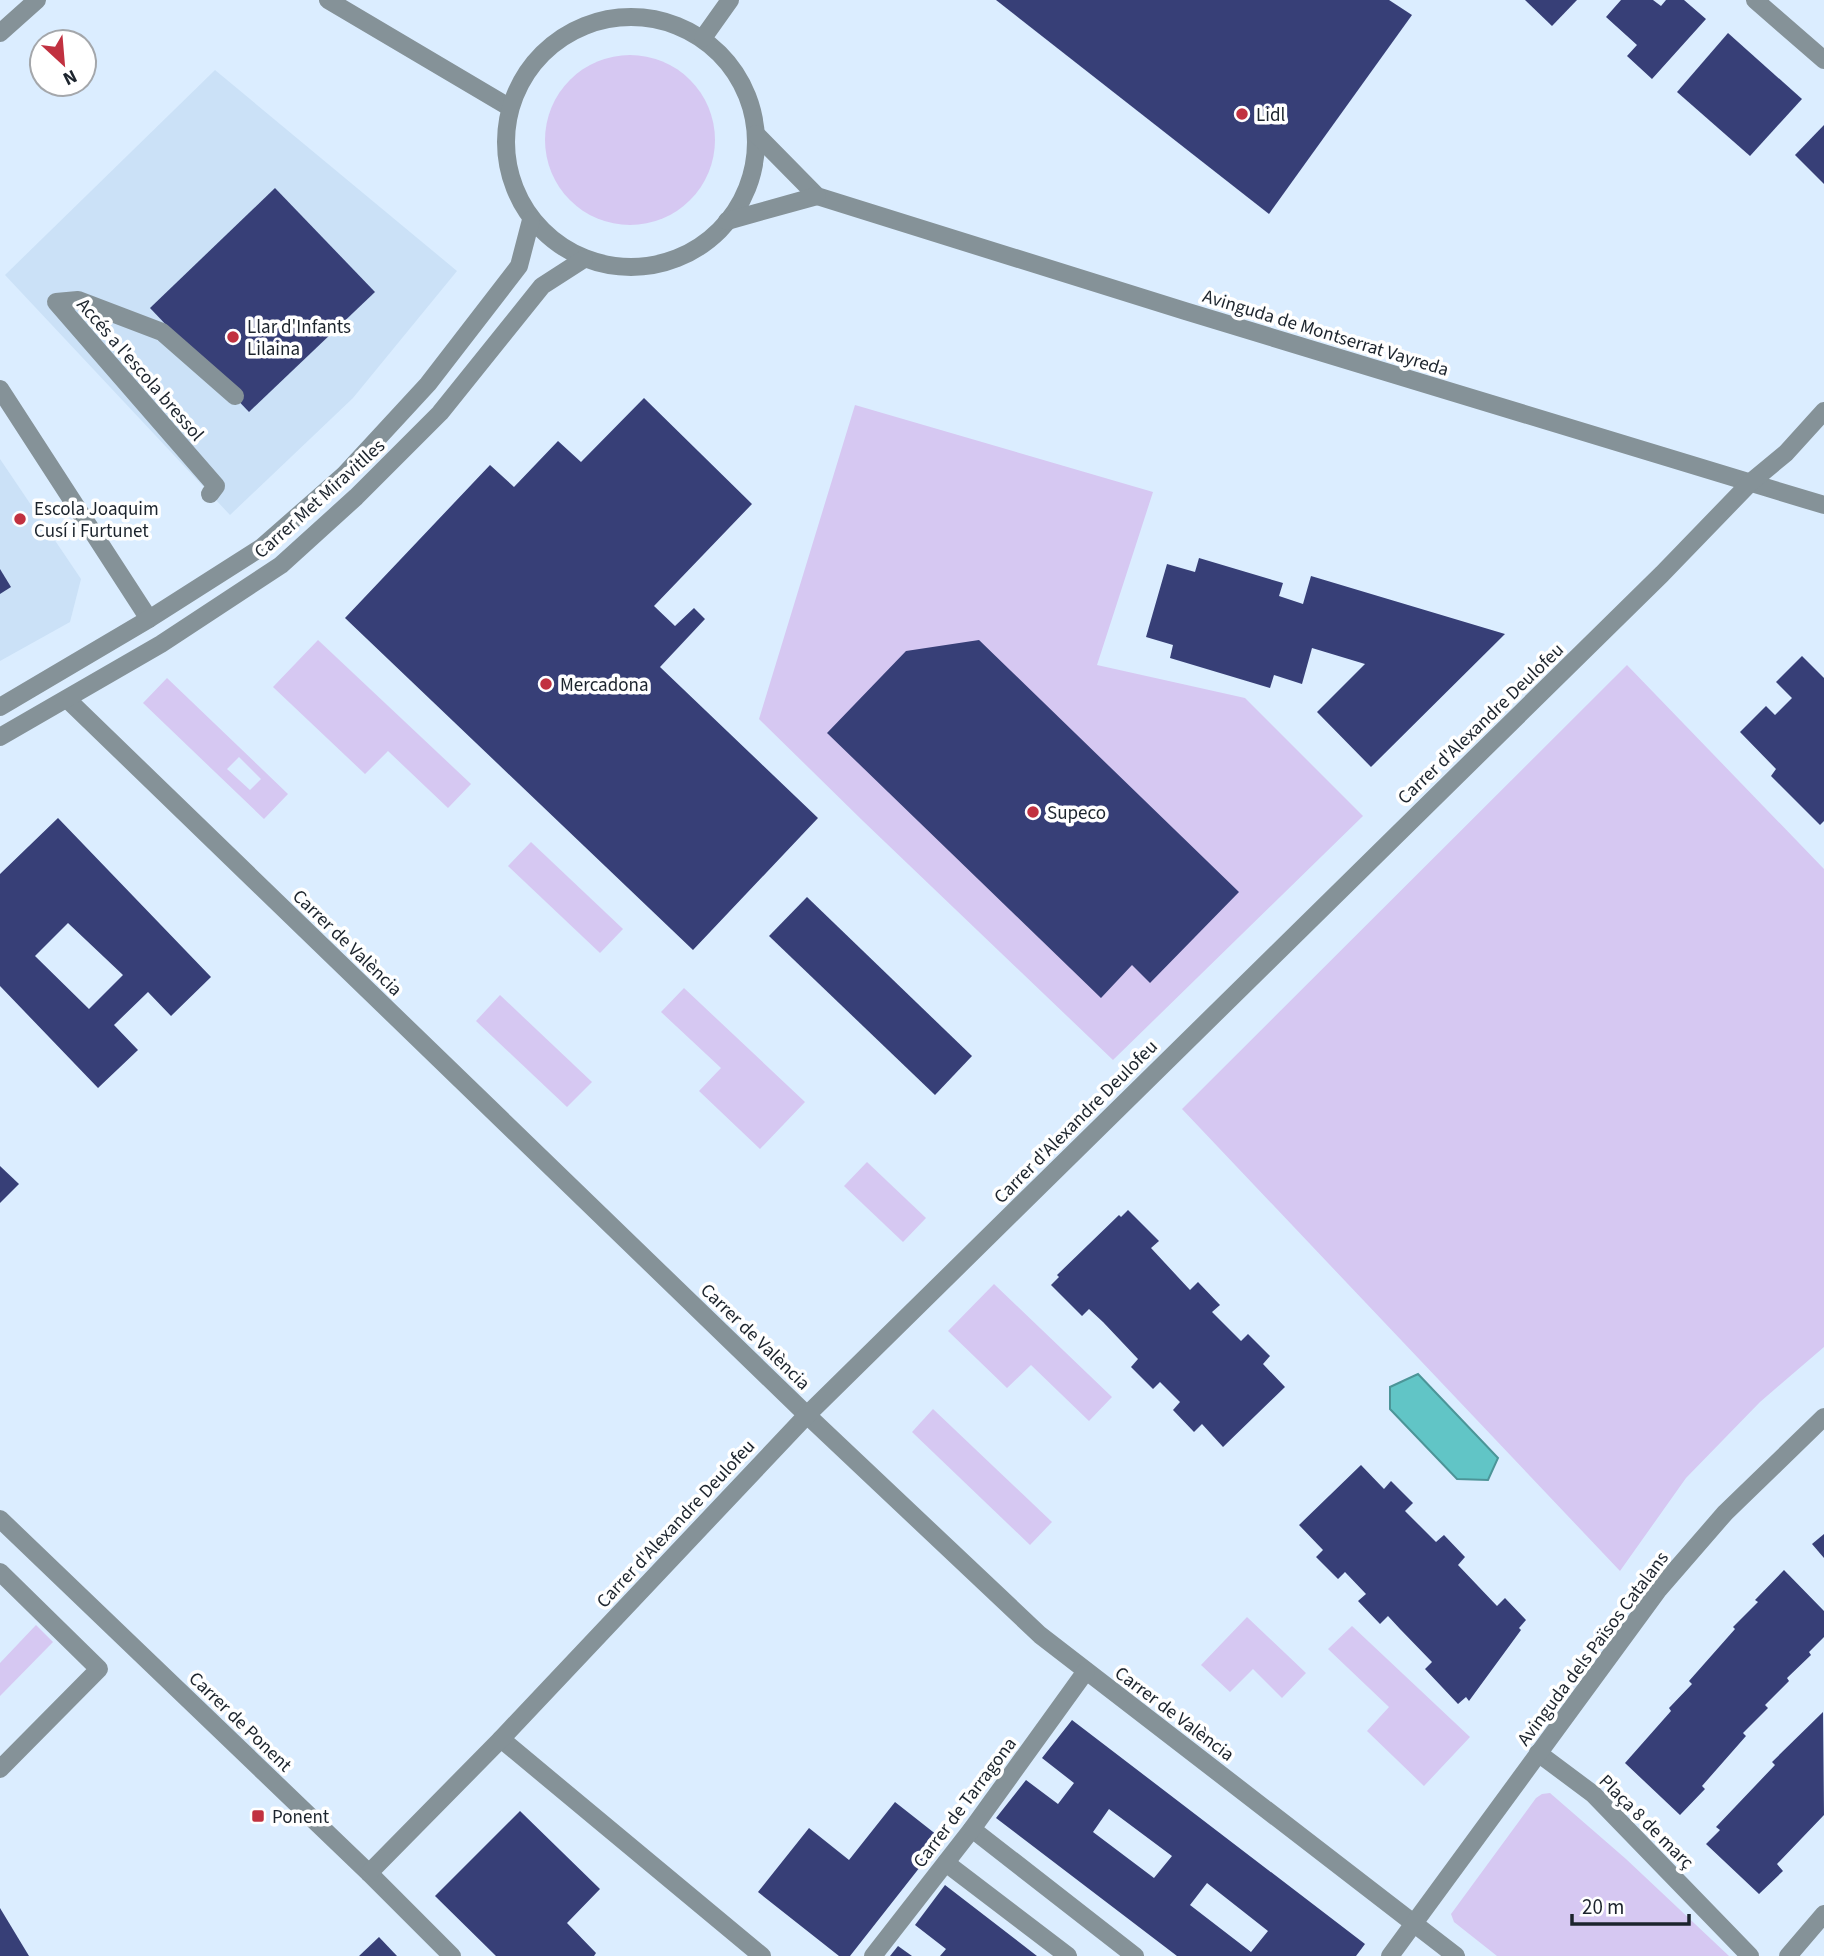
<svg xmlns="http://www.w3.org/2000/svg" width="1824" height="1956" font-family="'Source Sans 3',sans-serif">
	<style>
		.built { fill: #cbe1f7 }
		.green { fill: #d6c8f2; fill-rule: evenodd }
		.water { fill: #61c5c6; stroke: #4c9598; stroke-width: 2 }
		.building { fill: #373f77; fill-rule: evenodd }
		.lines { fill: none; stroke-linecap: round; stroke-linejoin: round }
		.minor { stroke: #859298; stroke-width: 18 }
		.poi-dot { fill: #c13140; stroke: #fff; stroke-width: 2.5 }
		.labels { text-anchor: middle; stroke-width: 7; stroke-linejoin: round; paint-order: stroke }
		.poi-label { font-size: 19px; fill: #1c242d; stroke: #fff; text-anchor: start }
		.street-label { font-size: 19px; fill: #1c242d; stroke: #fff }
	</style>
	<rect width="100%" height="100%" fill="#dbedff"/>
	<g class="built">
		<path d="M215,70L457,271L353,398L230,515L5,275Z"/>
		<path d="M0,459L81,579L70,622L0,661Z"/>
	</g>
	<g class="green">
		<circle cx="630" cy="140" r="85"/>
		<path d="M855,405L1153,492L1097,665L1245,698L1363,816L1113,1060L863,821L759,719Z"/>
		<path d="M318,640L471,784L448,808L388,751L365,774L273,687Z"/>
		<path d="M1627,665L1824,869V1347L1760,1402L1686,1478L1620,1571L1182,1109Z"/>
		<path d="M167,678L288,794L264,819L143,703ZM239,757L261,779L250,790L227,769Z"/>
		<path d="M531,842L623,929L600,953L508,866Z"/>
		<path d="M684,988L805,1102L760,1149L699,1091L721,1068L661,1012Z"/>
		<path d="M500,995L592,1082L567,1107L476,1021Z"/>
		<path d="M867,1162L926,1218L903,1242L844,1186Z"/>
		<path d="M994,1284L1112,1397L1089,1421L1031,1365L1007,1388L948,1331Z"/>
		<path d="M933,1409L1052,1522L1030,1545L912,1432Z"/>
		<path d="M1247,1617L1306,1673L1282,1698L1253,1669L1230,1692L1201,1665Z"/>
		<path d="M36,1625L53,1642L0,1696V1663Z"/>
		<path d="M1352,1626L1470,1737L1424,1786L1367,1731L1389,1707L1328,1649Z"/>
		<path d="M1550,1793L1626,1859L1729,1956H1497L1454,1922L1451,1914L1454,1910L1536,1798L1542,1794Z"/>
	</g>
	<path class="water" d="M1418,1374L1498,1458L1488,1480L1457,1479L1390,1409V1387Z"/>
	<g class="building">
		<path d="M996,0H1389L1412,15L1269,214Z"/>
		<path d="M1525,0H1577L1552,26Z"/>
		<path d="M1621,0H1653L1661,6L1666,0H1684L1706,19L1652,79L1627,56L1637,45L1606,17Z"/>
		<path d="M1728,33L1802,99L1750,156L1677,92Z"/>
		<path d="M1824,125V184L1795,155Z"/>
		<path d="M275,188L375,292L249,412L150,308Z"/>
		<path d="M644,398L752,504L654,606L675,626L694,608L705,619L660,667L818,818L693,950L345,618L490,465L514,487L558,441L581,462Z"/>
		<path d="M1199,558L1283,583L1279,596L1303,604L1311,576L1505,634L1371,767L1317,712L1365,664L1312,648L1302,684L1274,675L1270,688L1170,658L1173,645L1146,637L1167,564L1195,572Z"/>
		<path d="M0,569L11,587L0,594Z"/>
		<path d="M979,640L1239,892L1150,983L1132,965L1101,998L827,733L906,651Z"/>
		<path d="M1802,656L1824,678V821L1820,825L1771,776L1776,769L1740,732L1766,706L1775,715L1792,698L1776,682Z"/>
		<path d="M58,818L211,977L171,1016L148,992L114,1025L138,1050L98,1088L0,986V874ZM68,923L123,975L89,1009L35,956Z"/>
		<path d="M807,897L972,1056L935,1095L769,936Z"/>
		<path d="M0,1166L19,1184L0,1203Z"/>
		<path d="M1128,1210L1159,1241L1151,1248L1190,1290L1198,1282L1220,1305L1212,1312L1241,1341L1248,1334L1270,1356L1263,1364L1285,1387L1223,1447L1202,1424L1194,1432L1173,1410L1180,1402L1160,1382L1153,1389L1131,1367L1138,1359L1103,1322L1089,1309L1082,1316L1051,1285L1059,1277L1057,1275L1119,1215L1121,1217Z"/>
		<path d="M1361,1465L1384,1489L1391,1481L1413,1503L1405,1511L1436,1542L1444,1535L1465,1557L1458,1565L1497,1606L1505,1598L1526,1620L1519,1628L1521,1630L1469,1701L1466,1697L1458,1704L1425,1669L1432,1662L1400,1629L1388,1616L1380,1624L1358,1601L1366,1594L1345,1572L1338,1579L1316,1557L1323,1550L1299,1525Z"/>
		<path d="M1824,1534V1558L1812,1544Z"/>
		<path d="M1784,1570L1824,1611V1637L1809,1652L1811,1655L1787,1678L1789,1681L1765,1705L1768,1708L1743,1733L1746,1736L1702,1786L1705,1789L1680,1815L1625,1763L1671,1711L1669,1708L1692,1684L1689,1681L1735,1629L1733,1627L1758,1602L1755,1600Z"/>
		<path d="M1823,1712L1824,1815L1777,1864L1783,1871L1759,1894L1706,1844L1720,1830L1716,1827L1775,1765L1772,1762Z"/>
		<path d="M1072,1720L1365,1944L1356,1956H1177L996,1818L1026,1780L1058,1804L1074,1783L1042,1758ZM1109,1809L1172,1856L1154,1878L1093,1832ZM1207,1883L1268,1931L1251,1952L1190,1905Z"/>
		<path d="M895,1802L942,1839L850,1956H839L758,1892L809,1828L849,1860Z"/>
		<path d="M520,1811L600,1889L567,1923L596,1953L594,1956H496L435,1896Z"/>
		<path d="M945,1885L1037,1956H940L946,1949L915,1925Z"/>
		<path d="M0,1908L29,1956H0Z"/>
		<path d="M379,1937L397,1956H359Z"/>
		<path d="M898,1946L912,1956H890Z"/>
	</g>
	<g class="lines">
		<g class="minor">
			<path d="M328,0L509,107"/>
			<path d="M1755,0L1824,60"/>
			<circle cx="631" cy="142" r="125"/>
			<path d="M0,33L37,0"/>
			<path d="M703,38L730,0"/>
			<path d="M756,134L817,196L1185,311L1824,505"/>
			<path d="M727,221L817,196"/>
			<path d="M0,389L149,619"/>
			<path d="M210,494L216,486L56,302L78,300L162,332L235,396"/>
			<path d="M67,699L807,1415L1040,1635L1456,1956"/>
			<path d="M0,707L149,619L262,547L344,475L428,384L519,266L531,220"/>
			<path d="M0,737L161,644L281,565L356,497L440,413L542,286L584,259"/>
			<path d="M0,1519L369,1873L452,1956"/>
			<path d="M0,1572L99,1669L0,1769"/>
			<path d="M501,1739L762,1956"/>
			<path d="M1538,1753L1593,1794L1750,1956"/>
			<path d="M972,1829L1135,1956"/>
			<path d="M946,1863L1068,1956"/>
			<path d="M369,1873L501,1739L807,1415L1662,574L1751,482L1786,453L1824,411"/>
			<path d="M873,1956L972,1829L1086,1671"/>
			<path d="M1390,1956L1659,1589L1725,1513L1824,1417"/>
			<path d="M1788,1956L1824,1914"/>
		</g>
	</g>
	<g class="poi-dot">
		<circle cx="1242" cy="114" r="7"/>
		<circle cx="233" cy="337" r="7"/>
		<circle cx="20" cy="519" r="7"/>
		<circle cx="546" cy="684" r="7"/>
		<circle cx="1033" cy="812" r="7"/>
		<rect x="251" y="1809" width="14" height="14" rx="3.5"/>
	</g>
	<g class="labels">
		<g class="poi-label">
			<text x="1256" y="121">Lidl</text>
			<text x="247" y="333">Llar d'Infants<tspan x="247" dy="22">Lilaina</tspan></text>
			<text x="34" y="515">Escola Joaquim<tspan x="34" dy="22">Cusí i Furtunet</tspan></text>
			<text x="560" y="691">Mercadona</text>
			<text x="1047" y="819">Supeco</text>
			<text x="272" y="1823">Ponent</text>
		</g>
		<g class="street-label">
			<text transform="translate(1326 332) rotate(17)" y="7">Avinguda de Montserrat Vayreda</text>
			<text transform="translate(141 369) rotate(49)" y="7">Accés a l'escola bressol</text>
			<text transform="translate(319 498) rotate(-42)" y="7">Carrer Met Miravitlles</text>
			<text transform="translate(1480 723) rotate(-44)" y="7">Carrer d'Alexandre Deulofeu</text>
			<text transform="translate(348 942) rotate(44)" y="7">Carrer de València</text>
			<text transform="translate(1075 1121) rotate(-45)" y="7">Carrer d'Alexandre Deulofeu</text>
			<text transform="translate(756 1336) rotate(44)" y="7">Carrer de València</text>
			<text transform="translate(675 1523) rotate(-47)" y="7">Carrer d'Alexandre Deulofeu</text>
			<text transform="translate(1592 1648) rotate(-53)" y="7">Avinguda dels Països Catalans</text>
			<text transform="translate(1175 1713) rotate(37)" y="7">Carrer de València</text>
			<text transform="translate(241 1721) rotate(44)" y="7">Carrer de Ponent</text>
			<text transform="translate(964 1802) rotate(-53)" y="7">Carrer de Tarragona</text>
			<text transform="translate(1647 1821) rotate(45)" y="7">Plaça 8 de març</text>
		</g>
	</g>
	<g transform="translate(63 63) rotate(154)"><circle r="33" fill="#ffffff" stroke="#a4a7ab" stroke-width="2"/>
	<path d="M0-5L12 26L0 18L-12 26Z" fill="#c13140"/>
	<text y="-10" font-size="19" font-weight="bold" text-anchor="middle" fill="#1c242d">N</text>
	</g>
	<path d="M1572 1914v10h117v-10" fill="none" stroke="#1c242d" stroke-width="3.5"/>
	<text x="1582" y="1914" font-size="21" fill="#1c242d" stroke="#ffffff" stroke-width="5" paint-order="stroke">20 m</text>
</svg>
